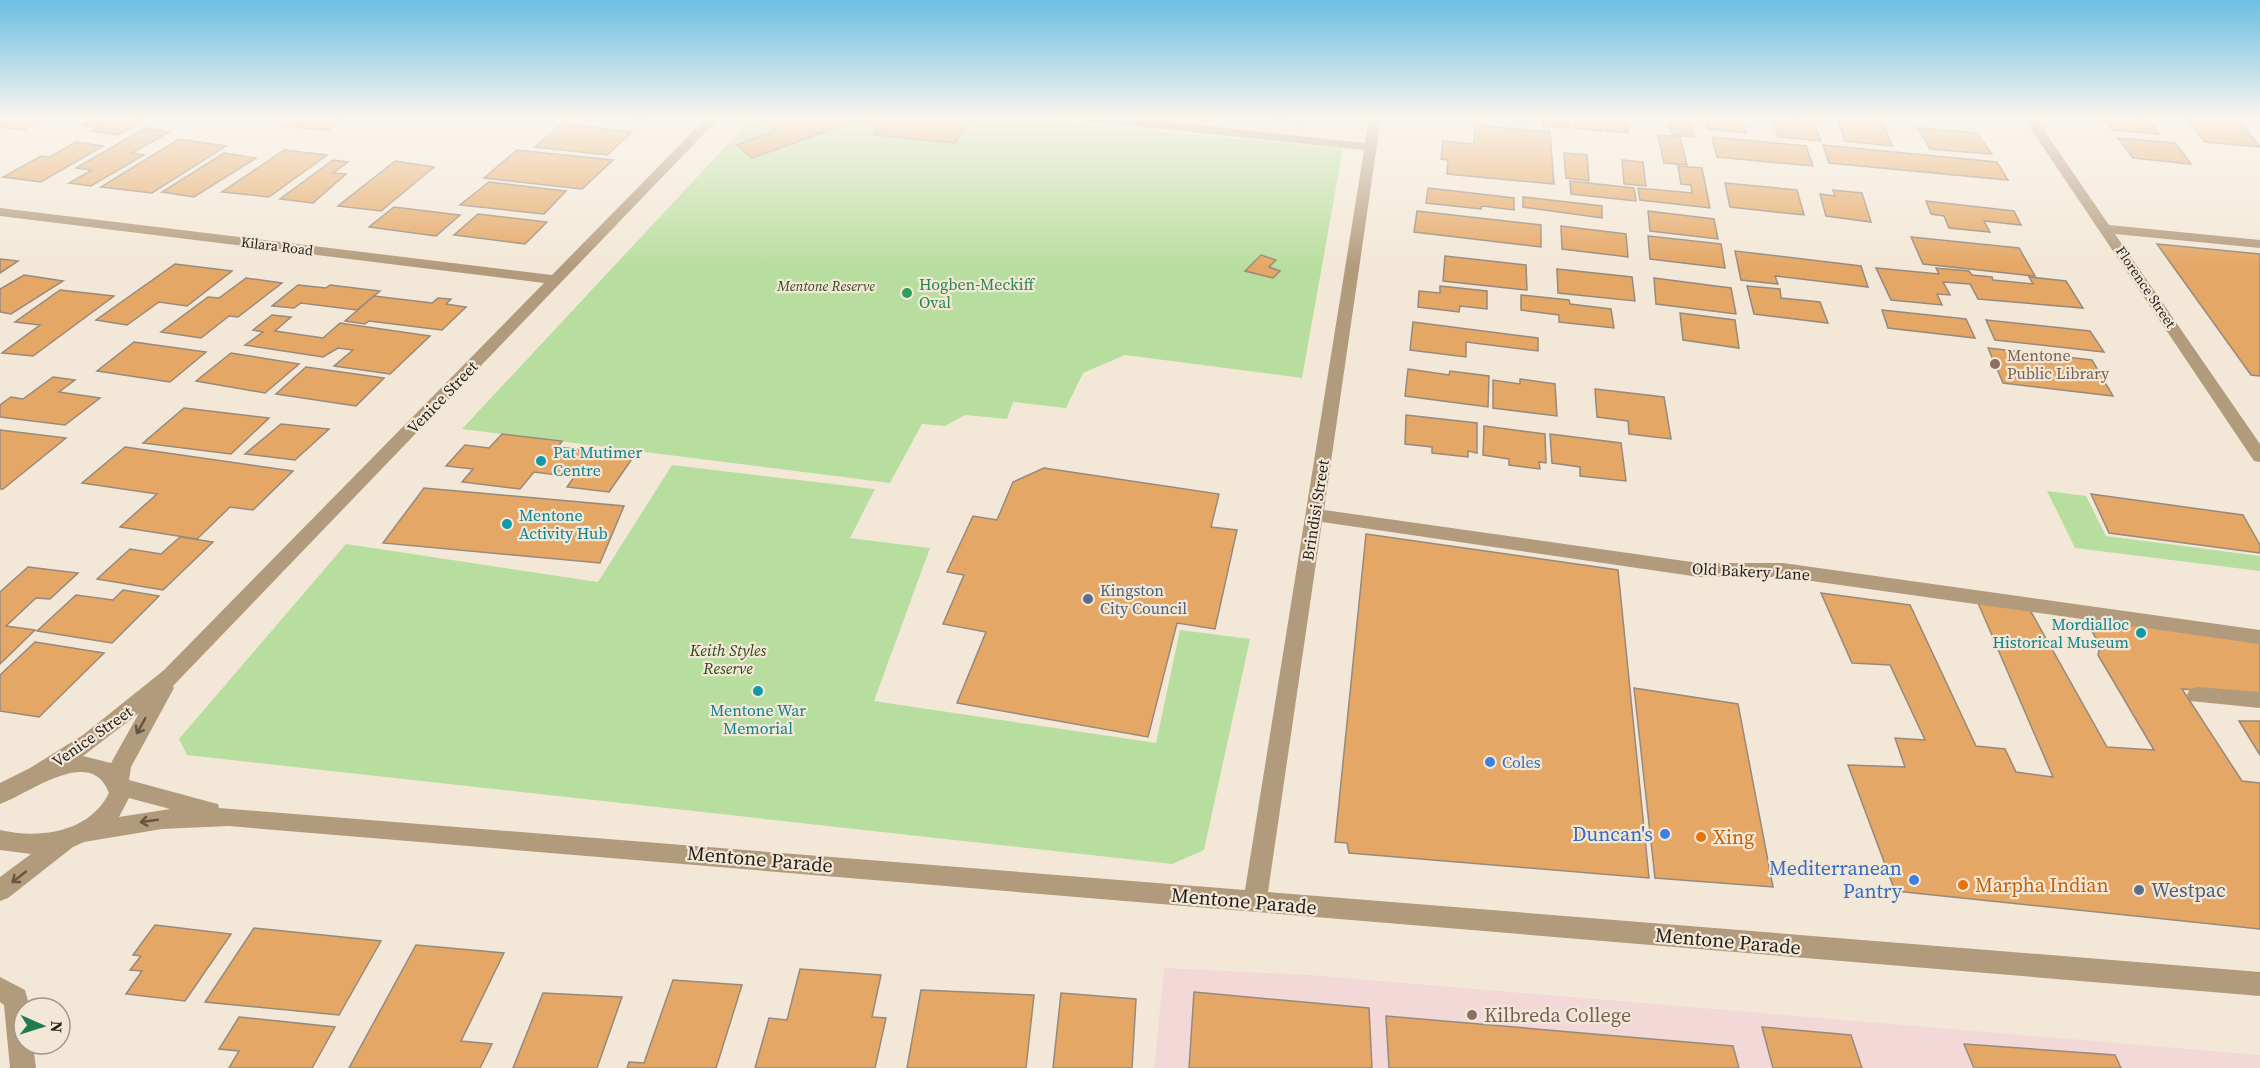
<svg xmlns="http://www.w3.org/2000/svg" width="2260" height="1068" font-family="'Source Serif 4',serif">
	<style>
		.education { fill: #f3d8d8 }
		.green { fill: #b8de9f }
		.building { fill: #e5a765; stroke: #97897c; stroke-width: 1.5 }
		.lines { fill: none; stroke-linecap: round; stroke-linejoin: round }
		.minor { fill: #b29b7d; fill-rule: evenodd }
		.oneway { stroke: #635645 }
		.leisure-dot { fill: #2e9e5b; stroke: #f3e8d7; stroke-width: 2 }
		.education-dot { fill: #8d6e63; stroke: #f3e8d7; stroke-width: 2 }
		.culture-dot { fill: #0f9aa8; stroke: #f3e8d7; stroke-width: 2 }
		.service-dot { fill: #5c6f8a; stroke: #f3e8d7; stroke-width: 2 }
		.shop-dot { fill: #3f7fe0; stroke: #f3e8d7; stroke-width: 2 }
		.food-dot { fill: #e8710a; stroke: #f3e8d7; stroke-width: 2 }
		.labels { text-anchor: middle; stroke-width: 4.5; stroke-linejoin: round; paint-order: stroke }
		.far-street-label { font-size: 14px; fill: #221e18; stroke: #f3e8d7 }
		.far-park-label { font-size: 14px; font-style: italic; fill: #2d4916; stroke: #f3e8d7 }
		.leisure-label { font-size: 16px; fill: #27864d; stroke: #f3e8d7; text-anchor: start }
		.education-label { font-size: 16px; fill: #785e54; stroke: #f3e8d7; text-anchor: start }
		.street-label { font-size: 16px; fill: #221e18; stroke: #f3e8d7 }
		.culture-label { font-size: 16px; fill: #0d838f; stroke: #f3e8d7; text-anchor: start }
		.service-label { font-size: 16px; fill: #4e5e75; stroke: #f3e8d7; text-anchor: start }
		.park-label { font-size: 16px; font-style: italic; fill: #2d4916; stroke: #f3e8d7 }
		.shop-label { font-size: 16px; fill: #366cbe; stroke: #f3e8d7; text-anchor: start }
		.near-shop-label { font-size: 20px; fill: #366cbe; stroke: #f3e8d7; text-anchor: end }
		.near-food-label { font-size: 20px; fill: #c56008; stroke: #f3e8d7; text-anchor: start }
		.near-street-label { font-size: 20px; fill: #221e18; stroke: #f3e8d7 }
		.near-service-label { font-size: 20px; fill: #4e5e75; stroke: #f3e8d7; text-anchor: start }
		.near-education-label { font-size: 20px; fill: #785e54; stroke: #f3e8d7; text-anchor: start }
	</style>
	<rect width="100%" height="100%" fill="#f3e8d7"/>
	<path class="education" d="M1164,968L1310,975L2260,1055V1068H1154Z"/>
	<g class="green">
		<path d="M753,117H997L1343,148L1302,378L1125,355L1083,373L1066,408L1013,402L1007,419L965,415L945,426L922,424L890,483L462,429Z"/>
		<path d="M672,465L875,489L850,538L930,548L874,701L1156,743L1180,630L1250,639L1204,850L1172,864L187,755L179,739L346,544L598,582Z"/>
		<path d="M2047,491L2086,496L2106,536L2260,556V571L2075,548Z"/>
	</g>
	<g class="building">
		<path d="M0,117H47L23,130L0,127Z"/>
		<path d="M98,117H148L118,135L93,131L100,127L84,125Z"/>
		<path d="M293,117H345L328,130L281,126Z"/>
		<path d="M619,117H654L650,122Z"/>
		<path d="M771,117H964L970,118L955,143L874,135L881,125L849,123L752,158L737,145L776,130L764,120Z"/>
		<path d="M1250,117H1304L1303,123Z"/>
		<path d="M1510,117H1530V123L1510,122Z"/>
		<path d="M1543,117H1569L1570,128L1543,126Z"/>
		<path d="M1574,117H1601L1603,131L1575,128Z"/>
		<path d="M1604,117H1625L1628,133L1607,131Z"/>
		<path d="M1676,117H1689L1694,137L1672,135L1668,119L1677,120Z"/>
		<path d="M1705,117H1742L1746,133L1708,129Z"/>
		<path d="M1772,117L1813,120L1821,141L1778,137Z"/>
		<path d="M2094,117L2147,119L2159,134L2113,130L2108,123L2098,122Z"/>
		<path d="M2162,117H2236L2260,147L2205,142L2187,120Z"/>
		<path d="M1838,120L1884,125L1892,146L1845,141Z"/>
		<path d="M562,124L632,132L607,155L535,147Z"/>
		<path d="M1475,125L1550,132L1554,184L1447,174L1448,160L1441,159L1443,141L1474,144Z"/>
		<path d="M145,128L169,132L132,153L144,155L91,186L69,183L92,170L76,168Z"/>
		<path d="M1918,128L1977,133L1992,154L1930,149Z"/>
		<path d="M1658,135L1680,137L1687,165L1664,163Z"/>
		<path d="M1712,137L1806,146L1813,166L1717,157Z"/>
		<path d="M2118,138L2175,143L2191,164L2133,158Z"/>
		<path d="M179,139L226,146L152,193L101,187Z"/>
		<path d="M76,142L103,146L41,182L3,177L41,156L50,157Z"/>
		<path d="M1823,145L1997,162L2008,180L1829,163Z"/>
		<path d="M284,150L327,155L269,197L222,192Z"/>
		<path d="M517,150L613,160L582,189L484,178Z"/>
		<path d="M224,153L256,158L194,197L162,192Z"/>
		<path d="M1564,153L1587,155L1589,181L1566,178Z"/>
		<path d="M333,160L348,162L333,173L346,174L313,203L280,199Z"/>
		<path d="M1622,160L1643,162L1646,186L1624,184Z"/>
		<path d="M395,161L434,167L381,211L338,206Z"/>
		<path d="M1678,166L1702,168L1710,208L1640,200L1638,188L1692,193L1691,185L1681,184Z"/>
		<path d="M1570,181L1634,188L1636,201L1571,194Z"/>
		<path d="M489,182L566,191L544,214L460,205Z"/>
		<path d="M1725,183L1797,190L1804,215L1730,207Z"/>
		<path d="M1428,188L1514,198V210L1482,206L1481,209L1426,203Z"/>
		<path d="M1833,190L1862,193L1871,222L1826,216L1820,194L1835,196Z"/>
		<path d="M1523,197L1602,206V218L1523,207Z"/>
		<path d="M1926,201L2014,211L2021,225L1984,221L1990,232L1949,228L1944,216L1931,214Z"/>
		<path d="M394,207L460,215L436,236L369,227Z"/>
		<path d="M1417,211L1541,225V247L1414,232Z"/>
		<path d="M1648,211L1714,219L1718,239L1650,231Z"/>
		<path d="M478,214L547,222L525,244L454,235Z"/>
		<path d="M1561,226L1626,234L1628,257L1562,249Z"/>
		<path d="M1648,236L1721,244L1725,268L1650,259Z"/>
		<path d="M1911,237L2019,248L2035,276L1923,264Z"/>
		<path d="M2157,244L2260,254V376L2251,375Z"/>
		<path d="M1735,251L1861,266L1868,287L1775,276L1778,284L1741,280Z"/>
		<path d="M1261,255L1276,260L1269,267L1280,271L1273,278L1245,271Z"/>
		<path d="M1445,256L1526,265L1527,290L1443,281Z"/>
		<path d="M0,259L18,261L0,273Z"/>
		<path d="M175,264L232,271L187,306L159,302L127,325L96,320Z"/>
		<path d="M1876,268L1939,274L1936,268L1969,271L1972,275L1992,277L1993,280L2033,284L2029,277L2066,281L2083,308L1978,299L1970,284L1943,282L1950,295L1937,294L1942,305L1891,300Z"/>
		<path d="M1557,269L1632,277L1635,301L1558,293Z"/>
		<path d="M24,275L63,281L11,314L0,312V289Z"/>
		<path d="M246,278L282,283L238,317L229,316L201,338L161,332L208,297L219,298Z"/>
		<path d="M1654,278L1731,288L1736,314L1656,304Z"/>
		<path d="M298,285L326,288L330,285L380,291L357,310L301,303L294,308L272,306Z"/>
		<path d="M1440,286L1487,291V309L1460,306L1459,312L1418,307L1419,291L1440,293Z"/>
		<path d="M1747,286L1780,289L1781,298L1820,302L1828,323L1754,314Z"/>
		<path d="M60,290L114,296L33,356L2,353L40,325L15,322Z"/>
		<path d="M1521,295L1569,300L1570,304L1611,309L1614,328L1559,322V315L1521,310Z"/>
		<path d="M374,296L432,303L438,298L451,299L446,304L466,307L442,330L369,321L365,324L345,321Z"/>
		<path d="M1882,310L1966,319L1975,338L1888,328Z"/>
		<path d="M1680,313L1735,320L1739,348L1683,340Z"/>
		<path d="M272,315L291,317L275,331L323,338L340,323L430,336L390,374L334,366L353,350L338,348L323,357L245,345L263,332L253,330Z"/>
		<path d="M1986,320L2090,331L2104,352L1995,340Z"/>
		<path d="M1413,322L1538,338V351L1466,342V357L1410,350Z"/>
		<path d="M134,342L206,352L170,382L97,371Z"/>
		<path d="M1988,348L2092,360L2113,396L2003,383Z"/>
		<path d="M231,353L299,364L265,393L196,381Z"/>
		<path d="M306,367L384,378L356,406L276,394Z"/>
		<path d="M1408,369L1449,375L1450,371L1489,376L1488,407L1405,396Z"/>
		<path d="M53,377L75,380L59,392L100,398L65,425L0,417V405L11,397L23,399Z"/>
		<path d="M1520,379L1555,384L1557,416L1493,408V380L1520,384Z"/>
		<path d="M1595,389L1664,397L1671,439L1629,434L1628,421L1597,417Z"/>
		<path d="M184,408L269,418L231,454L143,443Z"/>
		<path d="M1406,415L1477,423V453L1468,451V457L1432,453V447L1405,444Z"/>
		<path d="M281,424L329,429L295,460L245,454Z"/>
		<path d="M1484,426L1545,434L1546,463L1539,462L1540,469L1509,465V459L1483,455Z"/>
		<path d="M0,430L66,438L3,489H0Z"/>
		<path d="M502,434L562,441L558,447L634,456L609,492L567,487L574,477L534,472L520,489L462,482L473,469L446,466L465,445L489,448Z"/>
		<path d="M1550,434L1621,443L1626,481L1580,476V467L1552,463Z"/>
		<path d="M125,447L293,471L253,510L230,507L197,539L120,527L157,494L82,483Z"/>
		<path d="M1044,468L1219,494L1211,527L1237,530L1215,629L1177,623L1148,737L957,703L986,632L943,624L964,575L947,572L973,516L997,520L1013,482Z"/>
		<path d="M424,488L624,506L600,563L383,543Z"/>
		<path d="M2091,494L2243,515L2260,545V553L2109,533Z"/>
		<path d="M1366,534L1618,570L1649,878L1349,853L1347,843L1335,842Z"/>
		<path d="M180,537L213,542L163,590L97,579L130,549L161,554Z"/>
		<path d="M28,567L78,573L50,599L36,598L6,626L35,630L0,664V592Z"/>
		<path d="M123,590L159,596L112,643L37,631L76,595L113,600Z"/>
		<path d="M1821,593L1910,605L1976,746L2005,749L2016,772L2053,777L1978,603L2030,610L2107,747L2154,750L2098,655L2100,645L2084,618L2260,643V696L2182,689L2242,781L2260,783V929L1895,891L1848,765L1905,767L1895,738L1925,740L1890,665L1852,663Z"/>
		<path d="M35,642L104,653L39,717L0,711V675Z"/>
		<path d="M1634,688L1738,704L1773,887L1655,878Z"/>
		<path d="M2239,721H2260V755Z"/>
		<path d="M155,925L231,934L185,1001L126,994L142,971L130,970L141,956L133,955Z"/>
		<path d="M254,928L381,941L339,1015L205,1002Z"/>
		<path d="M416,945L504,953L461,1041L492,1044L480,1068H349Z"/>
		<path d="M800,969L881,975L872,1017L886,1018L875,1068H755L769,1018L787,1020Z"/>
		<path d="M673,980L742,985L716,1068H627L629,1062L644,1063Z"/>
		<path d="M921,990L1034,995L1026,1068H907Z"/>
		<path d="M1194,992L1369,1008L1372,1068H1189Z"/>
		<path d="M543,993L622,997L597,1068H513Z"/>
		<path d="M1061,993L1136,999L1132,1068H1053Z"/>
		<path d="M1386,1016L1733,1046L1739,1068H1389Z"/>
		<path d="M239,1017L335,1027L312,1068H229L239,1051L219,1049Z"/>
		<path d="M1762,1027L1851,1035L1862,1068H1773Z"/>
		<path d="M1964,1044L2115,1055L2121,1068H1974Z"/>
	</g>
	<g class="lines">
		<g class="minor">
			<path d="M707,117H720L173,686L174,688L131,767L129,780L210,802L218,804L219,808L1245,890L1364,150L1084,121L1078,117H1123L1365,143L1369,117H1381L1324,510L1699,563H1783L2260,630V644L1783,577H1699L1322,522L1268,892L2260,972V996L228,826L162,829L84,842L73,847L8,898L0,901V877L31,854L0,850V830C39,839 89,833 109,793C91,744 27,795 0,804V783L30,768L83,735L164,670L544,283L0,216V208L552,275ZM139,713L111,763L83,756ZM129,798L170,809L119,817Z"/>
			<path d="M2023,117H2035L2109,225L2260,240V248L2115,234L2260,444V462L2254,461Z"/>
			<path d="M2197,687L2260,692V708L2190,701L2187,695L2190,689Z"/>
			<path d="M0,977L25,990L30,1008H24V1044H33L36,1068H10L4,1005L0,1002Z"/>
		</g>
	</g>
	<defs><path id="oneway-shaft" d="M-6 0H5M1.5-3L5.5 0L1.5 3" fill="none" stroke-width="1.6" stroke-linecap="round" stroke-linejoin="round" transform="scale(1.5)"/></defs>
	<g class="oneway">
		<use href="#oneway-shaft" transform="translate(141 726) rotate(119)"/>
		<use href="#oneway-shaft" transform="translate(149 821) rotate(172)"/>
		<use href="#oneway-shaft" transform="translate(19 877) rotate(142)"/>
	</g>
	<linearGradient id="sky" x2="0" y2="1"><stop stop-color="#6bbfe4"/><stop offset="0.44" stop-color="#faf5ed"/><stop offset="1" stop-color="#faf5ed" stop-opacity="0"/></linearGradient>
	<rect width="2260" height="267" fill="url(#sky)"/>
	<circle class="leisure-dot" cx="907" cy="293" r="6"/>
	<g class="education-dot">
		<circle cx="1995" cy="364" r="6"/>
		<circle cx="1472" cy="1015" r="6"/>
	</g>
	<g class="culture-dot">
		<circle cx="541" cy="461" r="6"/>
		<circle cx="507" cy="524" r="6"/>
		<circle cx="2141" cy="633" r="6"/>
		<circle cx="758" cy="691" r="6"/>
	</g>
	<g class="service-dot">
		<circle cx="1088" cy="599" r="6"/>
		<circle cx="2139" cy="890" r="6"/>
	</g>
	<g class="shop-dot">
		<circle cx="1490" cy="762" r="6"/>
		<circle cx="1665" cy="834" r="6"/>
		<circle cx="1914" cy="880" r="6"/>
	</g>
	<g class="food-dot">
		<circle cx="1701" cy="837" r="6"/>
		<circle cx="1963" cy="885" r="6"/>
	</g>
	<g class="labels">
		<g class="far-street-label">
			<text transform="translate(277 246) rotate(7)" y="5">Kilara Road</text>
			<text transform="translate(2146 287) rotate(56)" y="5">Florence Street</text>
		</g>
		<g class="far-park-label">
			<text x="826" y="291">Mentone Reserve</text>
		</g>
		<g class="leisure-label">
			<text x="919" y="290">Hogben-Meckiff<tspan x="919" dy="18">Oval</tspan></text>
		</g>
		<g class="education-label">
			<text x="2007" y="361">Mentone<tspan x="2007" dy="18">Public Library</tspan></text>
		</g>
		<g class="street-label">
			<text transform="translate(442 397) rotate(-46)" y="6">Venice Street</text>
			<text transform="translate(1315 510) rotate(-81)" y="6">Brindisi Street</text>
			<text transform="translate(1751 571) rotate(3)" y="6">Old Bakery Lane</text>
			<text transform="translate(92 736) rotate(-35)" y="6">Venice Street</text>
		</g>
		<g class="culture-label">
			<text x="553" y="458">Pat Mutimer<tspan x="553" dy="18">Centre</tspan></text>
			<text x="519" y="521">Mentone<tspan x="519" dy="18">Activity Hub</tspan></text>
			<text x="2129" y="630" text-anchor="end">Mordialloc<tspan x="2129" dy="18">Historical Museum</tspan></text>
			<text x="758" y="716" text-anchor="middle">Mentone War<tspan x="758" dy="18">Memorial</tspan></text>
		</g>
		<g class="service-label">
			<text x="1100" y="596">Kingston<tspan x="1100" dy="18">City Council</tspan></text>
		</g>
		<g class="park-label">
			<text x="728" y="656">Keith Styles<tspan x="728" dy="18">Reserve</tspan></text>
		</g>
		<g class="shop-label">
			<text x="1502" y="768">Coles</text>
		</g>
		<g class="near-shop-label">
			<text x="1653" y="841">Duncan's</text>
			<text x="1902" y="875">Mediterranean<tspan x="1902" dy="23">Pantry</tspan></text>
		</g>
		<g class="near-food-label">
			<text x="1713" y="844">Xing</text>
			<text x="1975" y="892">Marpha Indian</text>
		</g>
		<g class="near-street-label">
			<text transform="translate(760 859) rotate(5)" y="7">Mentone Parade</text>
			<text transform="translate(1244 901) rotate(5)" y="7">Mentone Parade</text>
			<text transform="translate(1728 941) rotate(5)" y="7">Mentone Parade</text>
		</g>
		<g class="near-service-label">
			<text x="2151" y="897">Westpac</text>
		</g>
		<g class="near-education-label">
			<text x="1484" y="1022">Kilbreda College</text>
		</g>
	</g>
	<g transform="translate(42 1026) rotate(93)"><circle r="28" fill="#f3e8d7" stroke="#9f978b" stroke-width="1.5"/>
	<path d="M0-4.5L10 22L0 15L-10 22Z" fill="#217b50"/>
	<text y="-9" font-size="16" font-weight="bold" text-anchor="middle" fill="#221e18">N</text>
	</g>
</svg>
